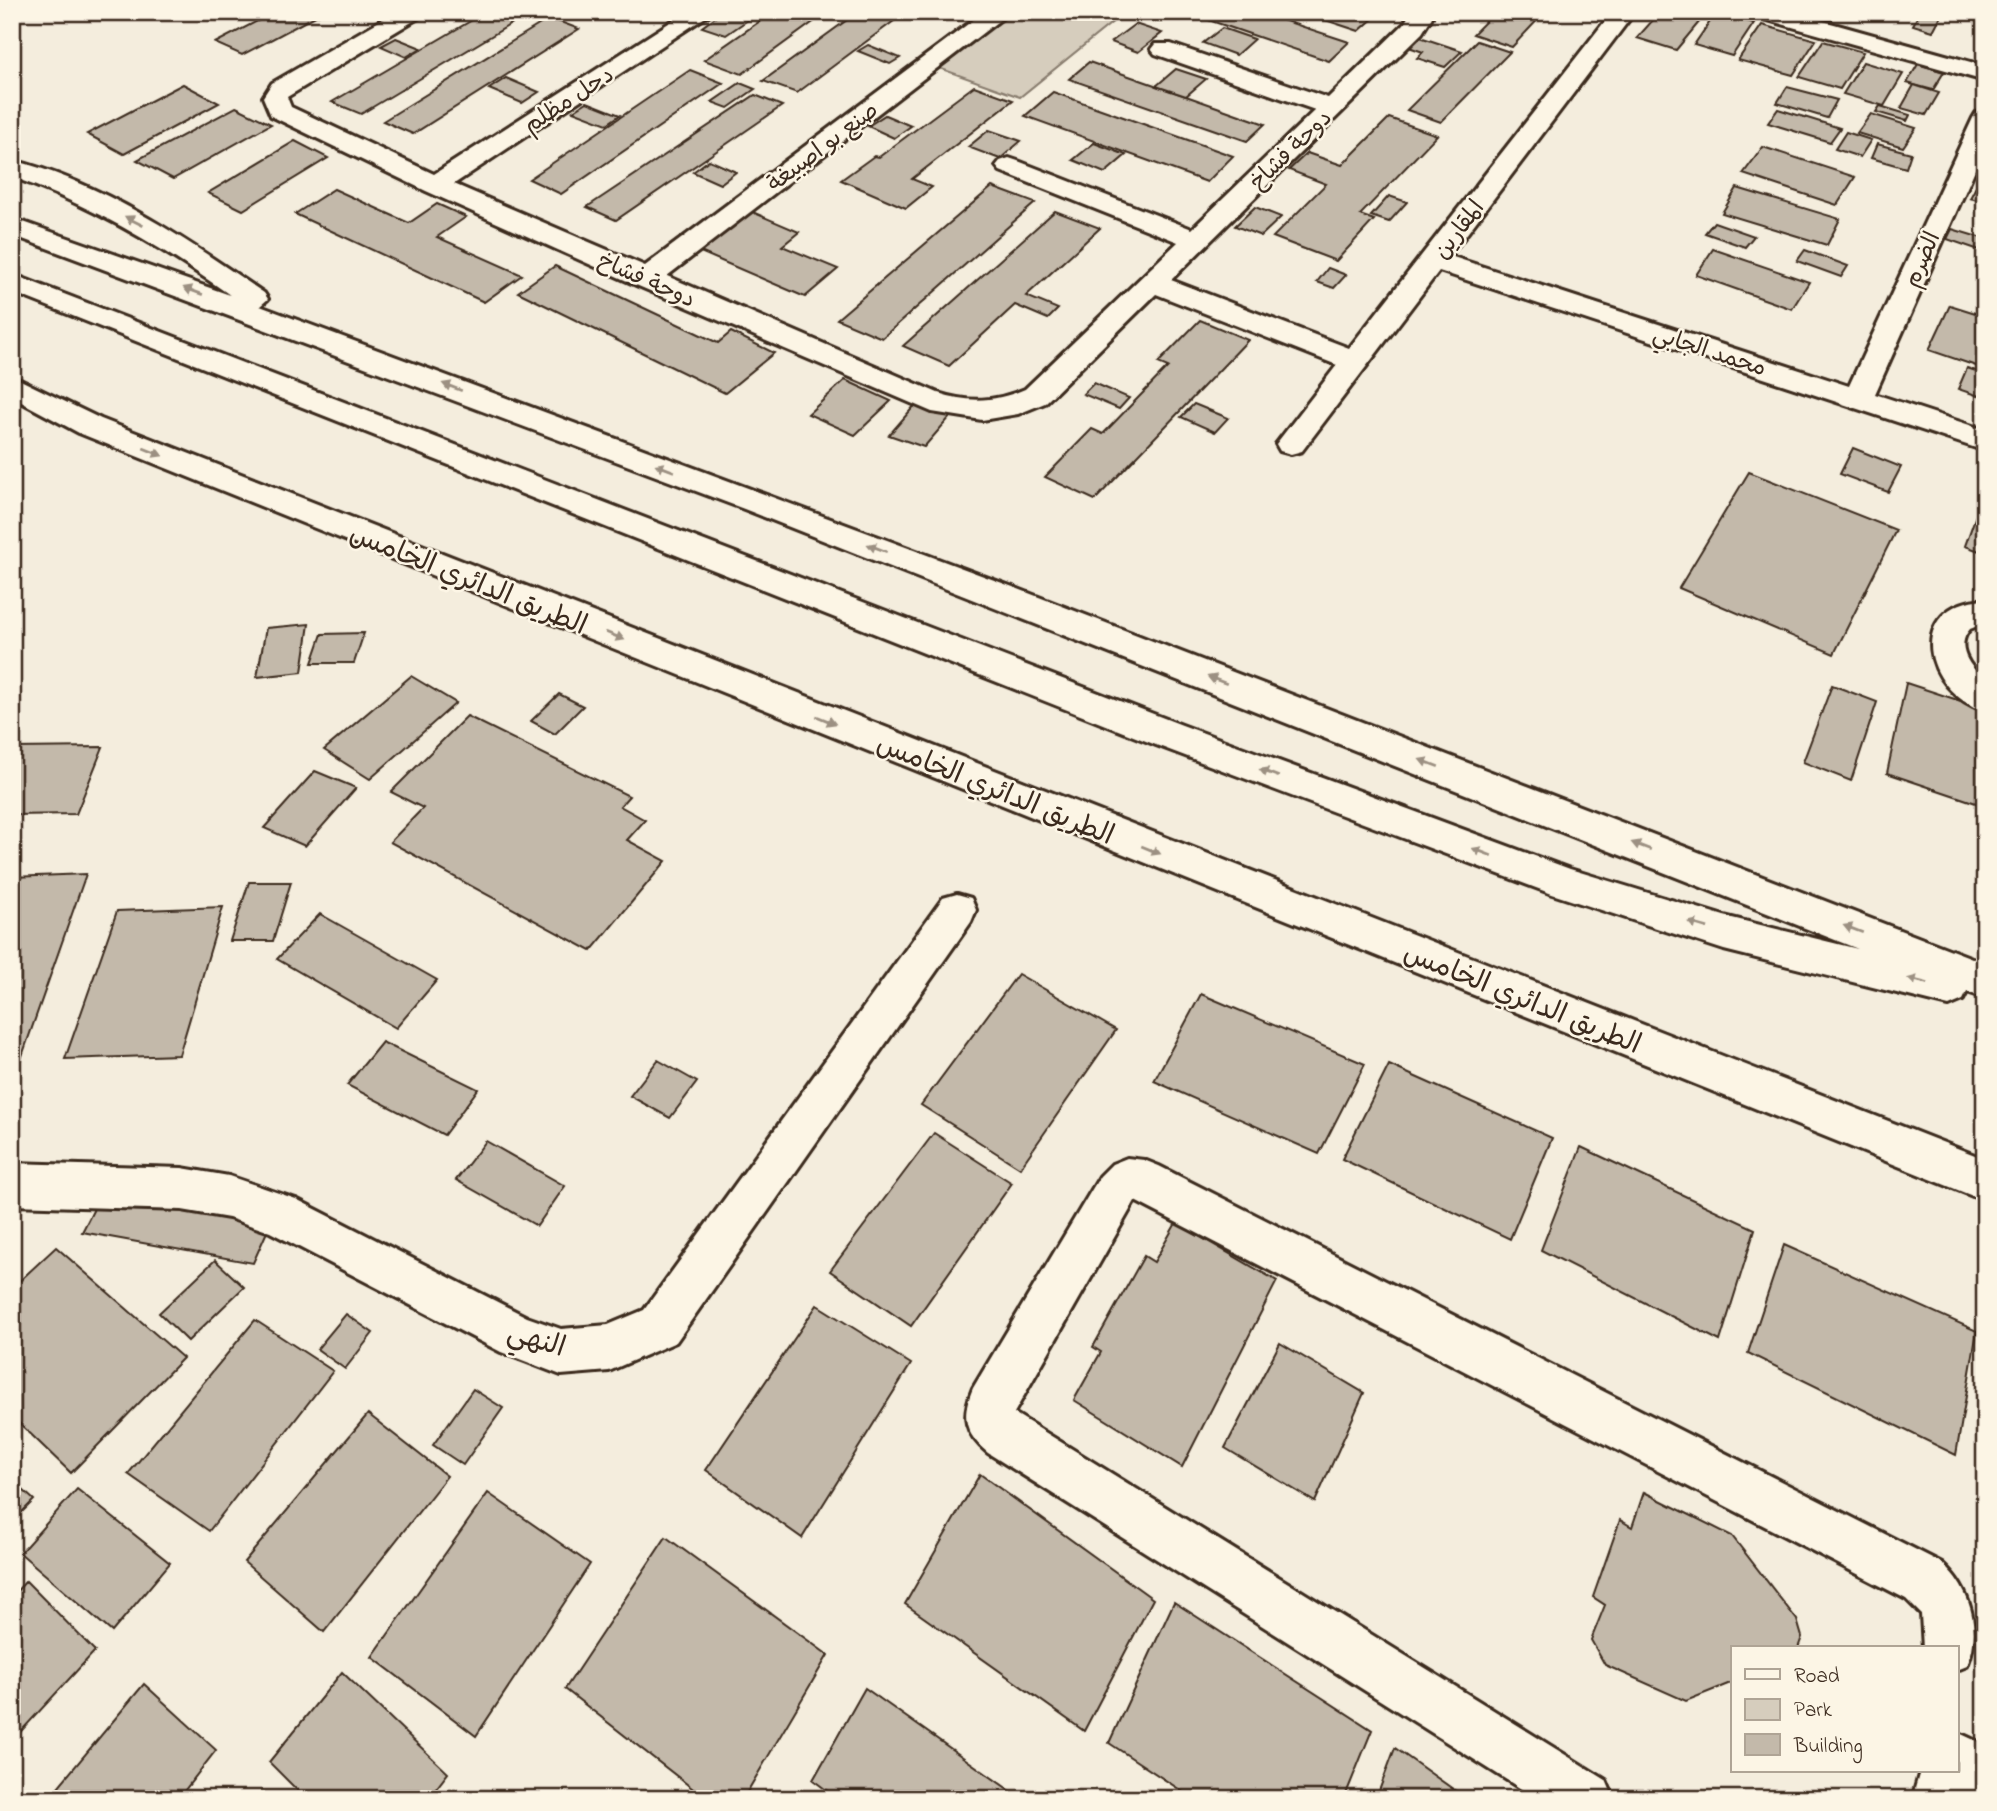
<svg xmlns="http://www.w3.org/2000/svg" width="1997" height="1811" font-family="'Indie Flower','Playpen Sans Arabic',sans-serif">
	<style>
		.green { fill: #d6cdbd; stroke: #887c6e; stroke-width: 2 }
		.building { fill: #c3b9aa; stroke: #3b2a1e; stroke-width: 2 }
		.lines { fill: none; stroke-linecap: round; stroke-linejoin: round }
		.minor-casing { stroke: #3b2a1e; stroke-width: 6 }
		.major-casing { stroke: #3b2a1e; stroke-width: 6 }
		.minor { fill: #fcf5e5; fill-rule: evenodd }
		.major { fill: #fcf5e5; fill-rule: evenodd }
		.oneway { fill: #9c9082 }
		.labels { text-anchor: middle; stroke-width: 5; stroke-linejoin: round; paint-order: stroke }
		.far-street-label { font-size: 23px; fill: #3b2a1e; stroke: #fcf5e5 }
		.street-label { font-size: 28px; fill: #3b2a1e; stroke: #fcf5e5 }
	</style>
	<rect width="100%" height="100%" fill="#f4eddd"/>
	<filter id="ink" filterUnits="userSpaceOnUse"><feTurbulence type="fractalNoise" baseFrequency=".0143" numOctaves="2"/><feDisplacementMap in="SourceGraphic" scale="14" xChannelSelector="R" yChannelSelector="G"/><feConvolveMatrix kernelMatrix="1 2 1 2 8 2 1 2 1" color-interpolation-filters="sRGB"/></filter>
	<g filter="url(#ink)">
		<path class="green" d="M1008,12H1091L1115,20L1020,97L936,67Z"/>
		<g class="building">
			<path d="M275,12H323L242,55L215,43Z"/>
			<path d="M486,12H531L361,114L332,102Z"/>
			<path d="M722,12H748L755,15L726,35L702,27Z"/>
			<path d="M773,12H827L742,74L704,60Z"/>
			<path d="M858,12H906L797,93L763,81Z"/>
			<path d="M1167,12L1172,14L1161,22L1136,13Z"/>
			<path d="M1185,12H1258L1349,42L1329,61Z"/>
			<path d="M1301,12H1369L1377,15L1359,31Z"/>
			<path d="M1495,12H1545L1512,47L1473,34Z"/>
			<path d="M1660,12H1695L1705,15L1676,50L1637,38Z"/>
			<path d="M1920,12H1943L1933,31L1913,25Z"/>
			<path d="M1716,13L1754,23L1732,56L1694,45Z"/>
			<path d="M550,18L579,29L413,134L383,121Z"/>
			<path d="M1135,24L1162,33L1138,52L1111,42Z"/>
			<path d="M1762,25L1816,40L1793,75L1738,60Z"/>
			<path d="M1222,28L1254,39L1236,55L1203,43Z"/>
			<path d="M1420,37L1462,51L1445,67L1417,58L1423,52L1409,47Z"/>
			<path d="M396,38L421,48L406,57L381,46Z"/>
			<path d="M1477,41L1510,52L1441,122L1407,110Z"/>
			<path d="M1823,41L1863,52L1840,89L1799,77Z"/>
			<path d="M868,45L900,58L890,64L858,51Z"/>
			<path d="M1089,62L1186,96L1265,124L1247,141L1069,79Z"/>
			<path d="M1863,62L1903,74L1884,106L1843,94Z"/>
			<path d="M1918,64L1944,72L1933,90L1907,83Z"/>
			<path d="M1176,69L1206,79L1186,96L1156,86Z"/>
			<path d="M690,70L723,83L561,194L529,179Z"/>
			<path d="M506,78L539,92L522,103L489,89Z"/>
			<path d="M740,83L755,89L728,108L712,102Z"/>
			<path d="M183,84L219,103L124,154L87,134Z"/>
			<path d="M1914,85L1939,93L1926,115L1901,108Z"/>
			<path d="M974,86L1013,100L912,179L932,187L906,208L841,180L874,156L879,157Z"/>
			<path d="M1787,87L1837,100L1827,118L1777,103Z"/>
			<path d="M1053,92L1233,156L1207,182L1025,116Z"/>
			<path d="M755,95L782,106L616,220L587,207Z"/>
			<path d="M587,102L620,115L607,124L573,111Z"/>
			<path d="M1880,106L1910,115L1907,121L1876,112Z"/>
			<path d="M236,107L271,124L173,179L137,160Z"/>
			<path d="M1778,109L1840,128L1830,142L1768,123Z"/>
			<path d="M1871,114L1916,128L1903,147L1857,133Z"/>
			<path d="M885,115L911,126L894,138L868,126Z"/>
			<path d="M1389,118L1437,135L1360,215L1374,220L1336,261L1273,237L1326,184L1289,170L1307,153L1342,165Z"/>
			<path d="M989,130L1021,141L1000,159L968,147Z"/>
			<path d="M1846,132L1871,140L1860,157L1835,149Z"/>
			<path d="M295,141L328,158L243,210L208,193Z"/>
			<path d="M1094,143L1126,155L1105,173L1073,160Z"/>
			<path d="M1877,144L1911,153L1906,168L1871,158Z"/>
			<path d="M1763,147L1855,177L1837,205L1743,174Z"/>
			<path d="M709,160L736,172L720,184L693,172Z"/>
			<path d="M1979,181L1985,183V202L1970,198Z"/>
			<path d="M992,187L1035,203L882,338L837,319Z"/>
			<path d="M1737,188L1840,219L1827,245L1722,213Z"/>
			<path d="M334,189L409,223L437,204L466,217L437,237L522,275L484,302L295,214Z"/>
			<path d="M1389,196L1407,202L1389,222L1371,216Z"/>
			<path d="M1255,207L1281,217L1261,236L1235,226Z"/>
			<path d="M750,211L799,232L782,246L838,269L805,297L698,251Z"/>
			<path d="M1055,211L1100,228L1026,296L1058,309L1048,319L1015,305L949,366L903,346Z"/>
			<path d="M1714,222L1754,236L1745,247L1705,233Z"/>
			<path d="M1952,229L1985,239V252L1947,239Z"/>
			<path d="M1713,249L1809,282L1792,309L1696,275Z"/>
			<path d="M1805,250L1848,266L1841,277L1797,261Z"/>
			<path d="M555,266L718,343L731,332L774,353L725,393L518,292Z"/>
			<path d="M1328,268L1346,275L1334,288L1317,282Z"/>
			<path d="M1950,305L1985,316V369L1929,350Z"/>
			<path d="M1200,320L1248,340L1095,500L1045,477L1092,429L1103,434L1168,367L1158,363Z"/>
			<path d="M1967,368L1985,374V398L1958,389Z"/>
			<path d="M845,380L891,401L855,435L808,414Z"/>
			<path d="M1094,383L1129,398L1119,409L1083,394Z"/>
			<path d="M916,404L951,416L924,447L889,435Z"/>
			<path d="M1194,404L1228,418L1215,432L1181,417Z"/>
			<path d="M1853,448L1901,467L1888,492L1840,474Z"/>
			<path d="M1749,472L1896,530L1834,654L1679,588Z"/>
			<path d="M1985,490V553L1965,546Z"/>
			<path d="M309,624L302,672L257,677L266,628Z"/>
			<path d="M364,633L354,663H312L322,634Z"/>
			<path d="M411,676L456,703L370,779L324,750Z"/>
			<path d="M1906,683L1985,709V806L1887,773Z"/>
			<path d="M1832,685L1877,702L1851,781L1803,762Z"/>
			<path d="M559,694L583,706L555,734L531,721Z"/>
			<path d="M467,716L629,796L620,806L645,820L627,840L666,861L591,951L390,842L423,808L391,792Z"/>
			<path d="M103,747L76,814L12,815V748Z"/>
			<path d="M315,771L356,788L305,846L264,828Z"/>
			<path d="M86,874L21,1059L12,1058V877Z"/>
			<path d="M249,882H291L273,941H230Z"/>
			<path d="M223,907L179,1055L65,1059L117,911Z"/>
			<path d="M320,914L437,980L396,1028L277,959Z"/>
			<path d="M1018,974L1116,1030L1020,1168L921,1105Z"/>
			<path d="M1201,994L1365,1064L1319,1154L1154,1081Z"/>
			<path d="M382,1042L478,1089L444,1135L347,1085Z"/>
			<path d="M658,1060L697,1082L670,1118L630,1096Z"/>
			<path d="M1389,1065L1552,1138L1510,1239L1342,1159Z"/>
			<path d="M934,1133L1012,1183L911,1326L830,1271Z"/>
			<path d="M486,1141L565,1186L537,1226L456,1180Z"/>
			<path d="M1581,1147L1755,1229L1720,1341L1541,1250Z"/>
			<path d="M101,1195L270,1225L253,1263L82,1232Z"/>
			<path d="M1176,1223L1277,1281L1182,1467L1074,1400L1101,1352L1093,1347L1144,1256L1154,1262Z"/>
			<path d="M1784,1245L1977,1331L1956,1455L1748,1353Z"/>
			<path d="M56,1247L183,1358L71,1473L12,1416V1288Z"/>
			<path d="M215,1260L244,1287L188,1341L159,1313Z"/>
			<path d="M817,1305L911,1364L802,1538L706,1470Z"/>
			<path d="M346,1314L373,1333L345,1369L317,1349Z"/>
			<path d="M255,1320L333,1371L209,1531L128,1474Z"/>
			<path d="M1280,1343L1364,1393L1315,1502L1225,1448Z"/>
			<path d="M473,1389L503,1408L463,1465L433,1445Z"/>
			<path d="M368,1414L447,1476L324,1632L244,1562Z"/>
			<path d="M980,1474L1153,1599L1084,1731L905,1604Z"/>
			<path d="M12,1480L34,1500L12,1522Z"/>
			<path d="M77,1489L170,1563L112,1632L20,1553Z"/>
			<path d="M1644,1492L1732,1536L1797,1620L1802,1637L1798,1648H1733V1682L1686,1701L1605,1665L1591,1640L1605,1605L1593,1597L1620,1520L1632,1527Z"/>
			<path d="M488,1493L590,1564L476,1736L372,1657Z"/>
			<path d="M666,1537L828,1655L743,1799H706L565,1689Z"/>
			<path d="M26,1581L95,1651L12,1741V1596Z"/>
			<path d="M1174,1602L1372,1730L1344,1799H1194L1109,1743Z"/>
			<path d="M342,1672L448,1773L428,1799H306L269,1762Z"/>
			<path d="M144,1684L216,1750L178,1799H48Z"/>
			<path d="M865,1688L1022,1799H831L833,1795L813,1780Z"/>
			<path d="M1395,1748L1467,1799H1376Z"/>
		</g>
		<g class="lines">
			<g class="minor-casing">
				<g id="minor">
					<path d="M395,12H423L420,17L287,97L291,107L434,174L686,12H713L454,184L645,266L984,12H1010L667,276L938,393C969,403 995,402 1025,389L1178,242L1000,171L996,166L1000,161L1009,158L1018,161L1192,229L1315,110L1155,54L1151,49L1155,44H1171L1328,98L1404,24L1408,17L1407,12H1430L1432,17L1422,33L1171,280L1349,348L1612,12H1635L1450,256L1849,386L1973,118L1976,113L1985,111V147L1875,394L1985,430V451L1439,271L1302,451L1291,454L1280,451L1276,444L1337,365L1156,294L1045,403L1018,414L982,420L932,412L636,285L426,191L271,116L263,97L272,83Z"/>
					<path d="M1754,12H1791L1985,66V81L1757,17Z"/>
					<path d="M1985,599V623L1970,629C1954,647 1970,667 1985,680V711C1923,692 1904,604 1985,599Z"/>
					<path d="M957,894L971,898L976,910L971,922L676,1342L609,1371L561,1375L501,1352L270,1232L229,1218L182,1210L12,1205V1163L182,1168L229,1176L296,1199L527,1317L561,1329L608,1325L644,1310L943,898Z"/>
					<path d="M1127,1158L1144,1160L1159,1166L1942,1563C1971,1589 1982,1630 1967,1666L1957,1670V1648H1923L1921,1614L1906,1599L1135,1201L1014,1413L1606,1780L1614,1799H1537L988,1453C964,1433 961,1417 973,1388L1100,1176L1112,1164Z"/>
					<path d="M1957,1732L1985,1745V1799L1967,1794L1966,1799H1912L1920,1771H1957Z"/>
				</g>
			</g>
			<g class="major-casing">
				<g id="major">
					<path d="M12,160C104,183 187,240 264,293L268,299L260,306L1013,587L1985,963V998L1967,992L1963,1000L1949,1006L1724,950L1552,894L1156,745L12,292V274L1182,725L1570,869L1724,916L1858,949L744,509L12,235V218L230,295C162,247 91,205 12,177Z"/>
					<path d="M12,376L101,419L1985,1159V1201L79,433L12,397Z"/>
				</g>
			</g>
			<use href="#minor" class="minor"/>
			<use href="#major" class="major"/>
		</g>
		<defs><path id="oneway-solid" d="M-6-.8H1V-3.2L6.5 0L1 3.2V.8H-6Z" transform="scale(1.75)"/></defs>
		<g class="oneway">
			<use href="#oneway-solid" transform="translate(134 221) rotate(-153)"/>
			<use href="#oneway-solid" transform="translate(193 291) rotate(-160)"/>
			<use href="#oneway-solid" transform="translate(452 387) rotate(-159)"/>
			<use href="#oneway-solid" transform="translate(153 452) rotate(22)"/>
			<use href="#oneway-solid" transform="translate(665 468) rotate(-159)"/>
			<use href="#oneway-solid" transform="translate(877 548) rotate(-159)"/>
			<use href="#oneway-solid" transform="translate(615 636) rotate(22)"/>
			<use href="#oneway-solid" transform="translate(1217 680) rotate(-159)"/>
			<use href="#oneway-solid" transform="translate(826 720) rotate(22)"/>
			<use href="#oneway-solid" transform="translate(1429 763) rotate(-159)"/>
			<use href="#oneway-solid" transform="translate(1269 773) rotate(-159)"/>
			<use href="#oneway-solid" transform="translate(1641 846) rotate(-159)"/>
			<use href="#oneway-solid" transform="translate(1151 850) rotate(22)"/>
			<use href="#oneway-solid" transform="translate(1482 852) rotate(-159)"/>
			<use href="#oneway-solid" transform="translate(1698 925) rotate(-164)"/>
			<use href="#oneway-solid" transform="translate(1853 929) rotate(-159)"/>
			<use href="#oneway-solid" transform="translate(1918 981) rotate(-166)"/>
		</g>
	</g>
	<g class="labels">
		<g class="far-street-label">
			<text transform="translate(568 99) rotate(-33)" y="8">دحل مظلم</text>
			<text transform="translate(822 146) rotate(-37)" y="8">صنع بو اصبيغة</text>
			<text transform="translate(1290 149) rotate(-44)" y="8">دوحة فشاخ</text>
			<text transform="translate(1458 229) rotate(-53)" y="8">المقارين</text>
			<text transform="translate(1921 259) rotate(-66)" y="8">الضرم</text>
			<text transform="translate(647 279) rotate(24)" y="8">دوحة فشاخ</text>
			<text transform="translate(1710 350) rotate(18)" y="8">محمد الجابي</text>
		</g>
		<g class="street-label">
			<text transform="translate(469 578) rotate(22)" y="10">الطريق الدائري الخامس</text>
			<text transform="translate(996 788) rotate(22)" y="10">الطريق الدائري الخامس</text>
			<text transform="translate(1523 997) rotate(22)" y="10">الطريق الدائري الخامس</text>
			<text transform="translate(537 1338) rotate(17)" y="10">النهي</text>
		</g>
	</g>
	<rect width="1997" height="1811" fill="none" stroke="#fcf5e5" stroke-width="42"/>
	<rect x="21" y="21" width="1955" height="1769" fill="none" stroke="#3b2a1e" stroke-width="2.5" filter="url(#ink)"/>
	<rect x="1731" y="1646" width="228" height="126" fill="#fcf5e5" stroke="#afa495" stroke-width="2"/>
	<rect x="1745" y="1669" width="35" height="10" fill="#fcf5e5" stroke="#afa495" stroke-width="2"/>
	<text x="1794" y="1682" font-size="21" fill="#3b2a1e">Road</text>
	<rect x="1745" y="1699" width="35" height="21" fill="#d6cdbd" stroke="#afa495" stroke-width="2"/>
	<text x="1794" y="1716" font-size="21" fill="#3b2a1e">Park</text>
	<rect x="1745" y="1734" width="35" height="21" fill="#c3b9aa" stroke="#afa495" stroke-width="2"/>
	<text x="1794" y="1752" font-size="21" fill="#3b2a1e">Building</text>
</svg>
